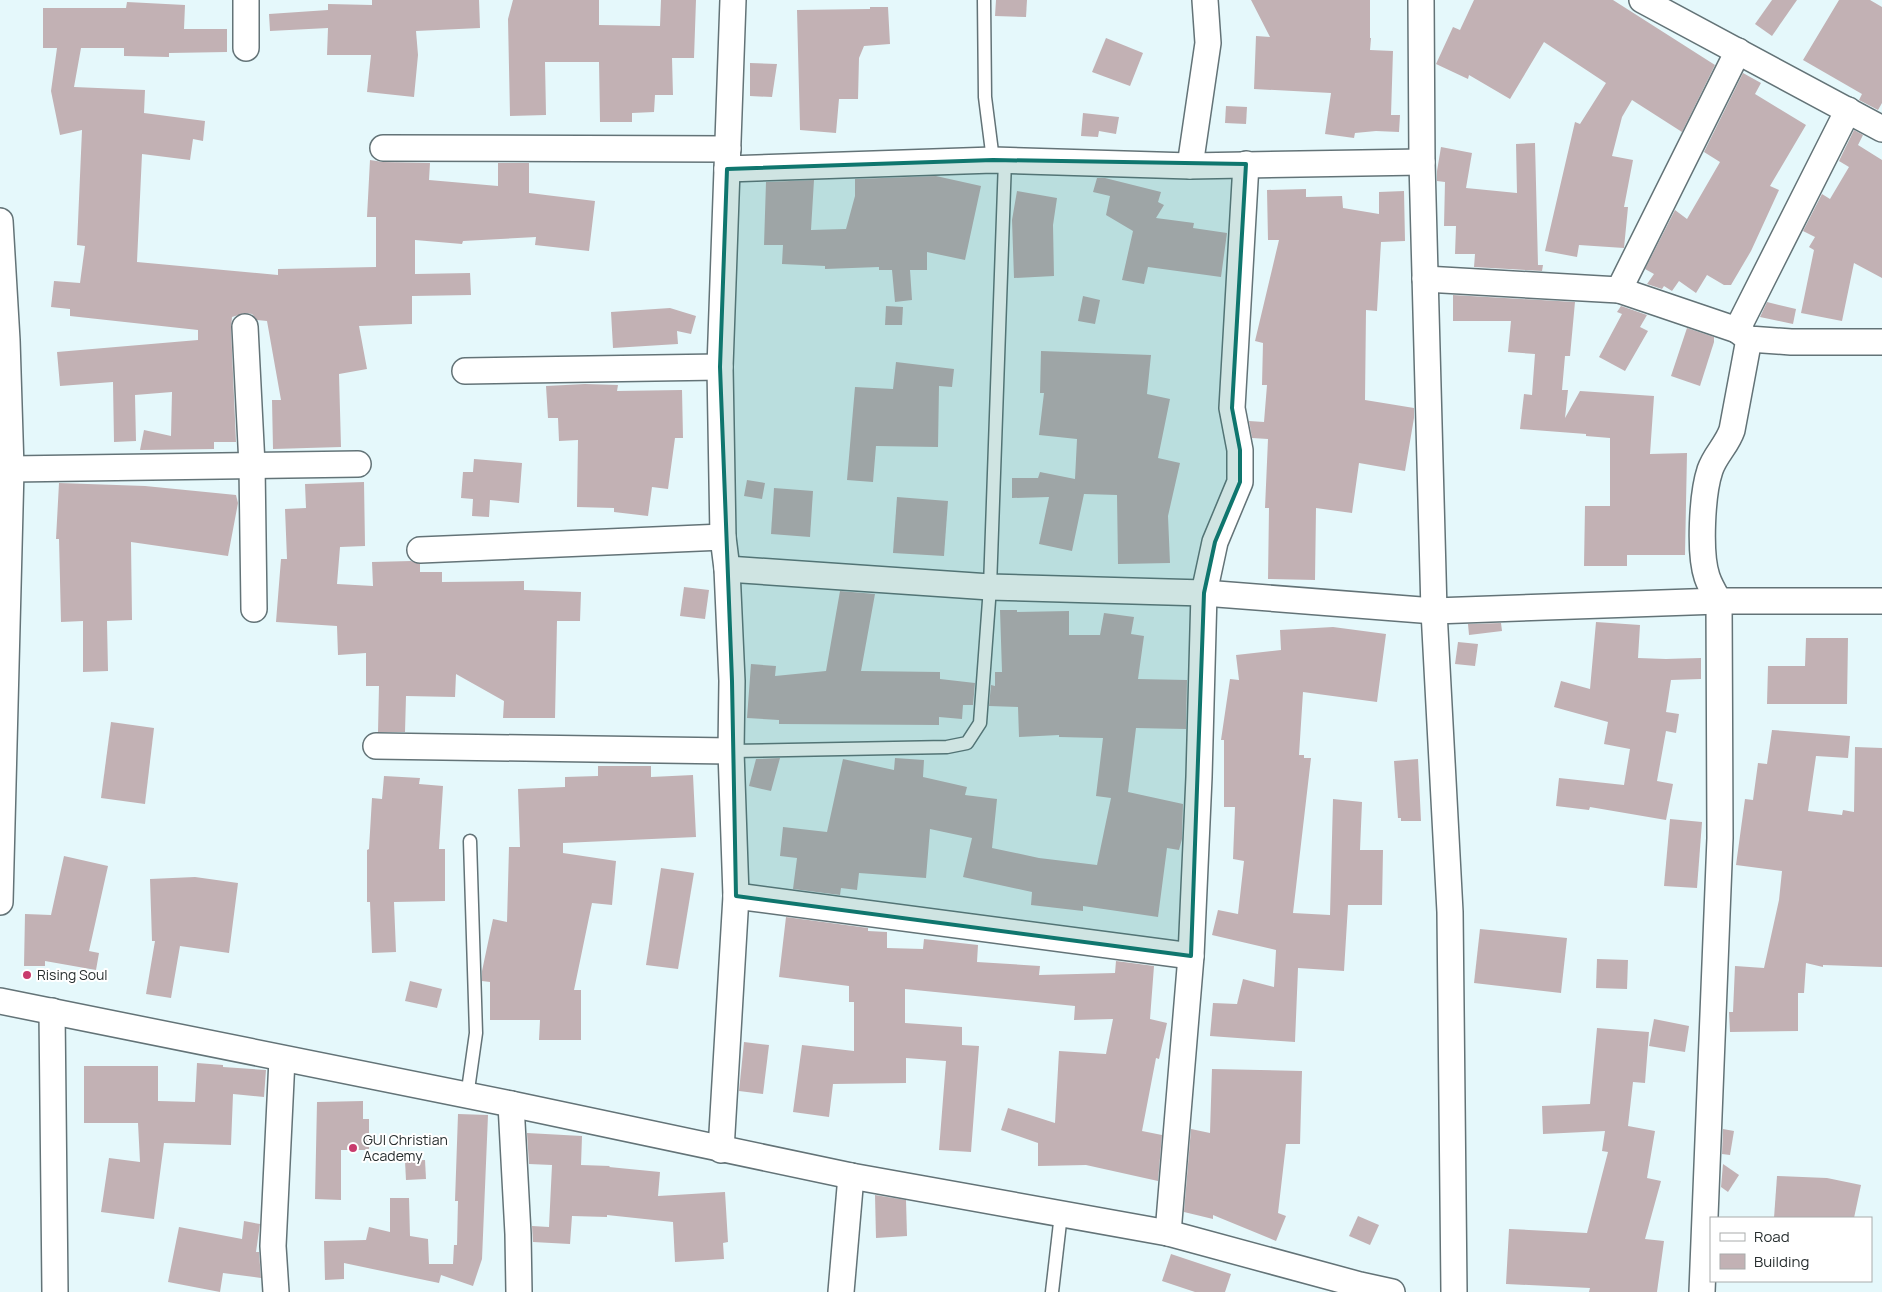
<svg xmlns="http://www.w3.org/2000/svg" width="1882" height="1292" font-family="Manrope,sans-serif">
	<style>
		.building { fill: #c2b1b4 }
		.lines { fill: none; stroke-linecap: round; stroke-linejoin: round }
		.service-casing { stroke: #637377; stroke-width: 15 }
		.minor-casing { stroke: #637377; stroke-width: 28 }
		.service { stroke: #fff; stroke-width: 12 }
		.minor { stroke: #fff; stroke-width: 25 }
		.marked { fill: #0f766e; fill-opacity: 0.2; stroke: #0f766e; stroke-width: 4; stroke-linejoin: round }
		.poi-dot { fill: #c83b6d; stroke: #fff; stroke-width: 2 }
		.labels { text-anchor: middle; stroke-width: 4; stroke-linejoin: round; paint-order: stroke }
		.poi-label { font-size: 14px; fill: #282f30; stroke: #fff; text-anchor: start }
	</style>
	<rect width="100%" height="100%" fill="#e5f8fb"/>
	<g class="building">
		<path d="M372,0H479L480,28L416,31L418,55L414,97L367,92L371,55H327L328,28L270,31L269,14L328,10V4L372,5Z"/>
		<path d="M513,0H599V25L660,26L661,0H696L694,58H672L673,95H655L654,112L632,113V122H600L599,62H545L546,115L510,116L508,19Z"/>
		<path d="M996,0H1027L1026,17L995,16Z"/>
		<path d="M1251,0H1370V38H1371L1370,50L1393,51L1391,115H1400L1399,132L1376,131L1355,133L1354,138L1325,134L1331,93L1254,89L1256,36L1270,37Z"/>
		<path d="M1474,0H1613L1715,65L1682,132L1632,100L1622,117L1612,156L1633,160L1624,207H1628L1624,248L1579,245L1577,257L1545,251L1575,122L1580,124L1606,83L1544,42L1510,99L1469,75L1468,79L1436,64L1453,27L1460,30Z"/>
		<path d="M1772,0H1797L1772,36L1755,24Z"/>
		<path d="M1839,0H1870L1882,7V103L1878,110L1859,100L1862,94L1803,60Z"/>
		<path d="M127,2L185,5L184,29H227V52L169,53V57L124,56V48H81L74,87L145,90L144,113L205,121L203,141L193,139L190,160L142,154L137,262L278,275V269L376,267V217H367L370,160L383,162L430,163L429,180L498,186V163H529V193L595,201L589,251L535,245L536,237L463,241L462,244L415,240V274L470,273L471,295L412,296V324L359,326L367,369L339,374L341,447L273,449L272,400H281L267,321L257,320L252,314L245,313L232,317L231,328L236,442H214V449L140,450L144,430L171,436L172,392L135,395L136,441L114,442L113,382L60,386L57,352L198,340V330L70,316V309L51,307L54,281L80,283L85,246L77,245L82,130L60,135L51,91L57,48H43V8H126Z"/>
		<path d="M870,7H888L890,44L864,46L859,58L858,99H839L836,133L800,130L797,10L870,9Z"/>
		<path d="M1106,38L1143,53L1130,86L1092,72Z"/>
		<path d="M750,63L777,64L772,97L750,96Z"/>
		<path d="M1743,73L1761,83L1755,94L1806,125L1770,186L1779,190L1751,251L1731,285H1724L1707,275L1696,293L1679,281L1672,291L1664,286L1662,289L1647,284L1654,274L1645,269L1675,210L1687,219L1720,162L1704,152Z"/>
		<path d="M1226,106L1247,107L1246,124L1225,123Z"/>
		<path d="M1083,113L1119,117L1116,134L1099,131L1098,137L1081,136Z"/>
		<path d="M1854,130L1863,135L1858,145L1882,160V278L1854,263L1842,321L1801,313L1814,250L1809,247L1815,237L1803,231L1822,194L1830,199L1849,167L1839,161Z"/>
		<path d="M1535,143L1538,265H1543L1542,271L1474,267L1475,254H1455L1456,226H1444L1445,182L1437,181V171L1441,147L1472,153L1466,188L1517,193L1516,144Z"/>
		<path d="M936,176L981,186L965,260L927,252V270H910L912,300L895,302L892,270H879V267L825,269V266L782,264L783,245H764L766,182L814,180L811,230L846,229L855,196V179Z"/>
		<path d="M1097,178H1105L1161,192L1158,202L1164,205L1156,218L1194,223L1193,228L1227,233L1221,277L1148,267L1144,284L1122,280L1133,231L1106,215L1110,196L1093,192Z"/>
		<path d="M1306,189V197L1342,196L1343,208L1379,214V192L1404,191L1405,241L1381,242L1377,311L1366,310L1365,400L1414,408V418L1405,471L1359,463L1352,513L1316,508L1315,580L1268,579L1269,508H1265L1268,439L1252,438L1249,421L1264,422L1267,385H1262L1263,343L1255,341L1279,240H1268L1267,190Z"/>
		<path d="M1017,191L1057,198L1053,225L1054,276L1014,278L1012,220Z"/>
		<path d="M1453,295L1575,302L1570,356H1565L1562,390H1568L1565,418L1580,391L1654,396L1650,454L1687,453L1685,555H1627V566H1584L1585,506H1610V438L1586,436V434L1520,429L1524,394L1532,395L1535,354L1508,352L1511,321H1453Z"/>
		<path d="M1083,296L1100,300L1095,324L1078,321Z"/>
		<path d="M1767,302L1796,309L1793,324L1760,317Z"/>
		<path d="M886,306L903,307L902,325H885Z"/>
		<path d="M1621,306L1647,315L1640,327L1648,331L1625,371L1599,357L1622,314L1617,312Z"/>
		<path d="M670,308L696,316L691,334L677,331L678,344L613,348L611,312Z"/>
		<path d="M1687,328L1714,337V342L1700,386L1671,376Z"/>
		<path d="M1041,351L1151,355L1147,394L1170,399L1158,458L1180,463L1168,516L1170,563L1118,564L1117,495L1084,494L1072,551L1039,544L1049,497L1012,498V478H1038L1040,472L1075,479L1077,439L1039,435L1044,393H1040Z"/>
		<path d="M896,362L954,369L952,387L939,386L938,447L876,446L873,482L847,480L855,387L893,389Z"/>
		<path d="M585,384L618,385L617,391L682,390L683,438H675L668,489L652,487L648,516L614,512V508L577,507L578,440L559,441L558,418H548L546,386Z"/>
		<path d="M474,459L522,463L519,503L490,500L489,517L472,516L473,499L461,498L463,472H473Z"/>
		<path d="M747,480L765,483L762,499L744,496Z"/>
		<path d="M364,482L365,546L340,547L337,584L373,586L372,562L411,561L420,564V572H442V582L524,581V590L581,592L580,621H557L555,718H503L504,701L456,674L455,697L406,696L405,732H378L379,686H366V653L338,655L337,626L276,622L281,559H287L285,509L306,508L305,484Z"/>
		<path d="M59,483L145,486L236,495L238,503L228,556L131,542L132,620L107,621L108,671L83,672V621L61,622L59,539H56Z"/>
		<path d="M774,488L813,491L810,537L771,534Z"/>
		<path d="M897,497L948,501L944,556L893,553Z"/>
		<path d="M684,587L709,590L705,619L680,616Z"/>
		<path d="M840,591L875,594L861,671L940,672V679L975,683L973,705H963L962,719L939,717V725L779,724V720L747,718L751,664L776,666L775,676L826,671Z"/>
		<path d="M1000,610H1017V612L1069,611V635H1100L1104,613L1134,617L1131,634L1144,636L1138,679L1187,680L1186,729L1136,728L1128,792L1183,804L1182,839L1179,850L1167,848L1158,917L1083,906V911L1031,905L1032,892L963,877L972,838L930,829L926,878L859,873L857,890L841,888L840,895L793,889L797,858L780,856L783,827L827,832L843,759L894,770L895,758L924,760L923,777L967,787L965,795L997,799L992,848L1039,858L1097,865L1111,798L1096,796L1103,738L1059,737V735L1019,737L1018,707L989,706L991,685L995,686V672H1002Z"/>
		<path d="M1596,622L1640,625L1638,658L1666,659L1701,658V679L1671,680L1666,712L1679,714L1676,733L1666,731L1657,781L1673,784L1666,820L1590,807L1589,810L1556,806L1559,778L1624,785L1630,749L1604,744L1608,722L1554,707L1561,681L1590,689Z"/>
		<path d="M1501,623L1502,631L1469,635L1468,624Z"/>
		<path d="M1333,627L1386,634L1377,702L1303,692L1299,755H1304V758H1311L1293,913L1330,915L1333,799L1362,802L1360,850H1383L1382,905H1348L1344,971L1298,968L1295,1042L1210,1036L1213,1003L1237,1004L1243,979L1274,987L1276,950L1212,935L1218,910L1238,914L1244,861L1233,859L1235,807H1224V740H1221L1230,679L1239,680L1236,655L1281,650L1280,630Z"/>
		<path d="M1806,638H1848L1847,704H1767L1768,666H1805Z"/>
		<path d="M1458,642L1478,644L1475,666L1455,664Z"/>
		<path d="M111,722L154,728L145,804L101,798Z"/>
		<path d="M1772,730L1850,736L1848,758L1816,756L1808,811L1842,815L1843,810L1854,812L1855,747L1882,748V967L1823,965V967L1806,963L1804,993H1798V1031L1730,1032L1729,1012H1733L1735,966L1764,968L1779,900L1782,871L1736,865L1745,799L1753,800L1758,763L1767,764Z"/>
		<path d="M780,758L771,791L749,786L756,759Z"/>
		<path d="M1418,759L1421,821H1401V818H1398L1394,761Z"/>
		<path d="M598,766H651V777L693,775L696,837L563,843V853L616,861L612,905L592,903L574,990H581V1040H539L540,1020H490V982L482,981V971L493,919L507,922L509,847H520L518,789L565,787V777L598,776Z"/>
		<path d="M384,776L420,778L419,784L443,786L439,849H445V901L394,902L396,952L372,953L370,902H367V850L369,849L372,798L382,799Z"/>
		<path d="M1670,819L1702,822L1697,888L1664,886Z"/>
		<path d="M64,856L108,866L89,951L99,953L96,970L45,961V966H24L25,914L51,915Z"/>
		<path d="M661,868L694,873L678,969L646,965Z"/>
		<path d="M195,877L238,883L229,953L180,946L171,998L146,994L155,941H152L150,879Z"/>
		<path d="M786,917L868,928V931L887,932V948L923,949L924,939L978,945L977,962L1040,966L1039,975L1115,973L1116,961L1154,966L1150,1019L1167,1023L1159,1059L1156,1058L1142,1131L1162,1135L1158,1181L1086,1165L1038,1166V1143L1001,1130L1008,1108L1055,1123L1059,1051L1106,1054L1113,1019L1074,1020L1075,1006L905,989V1023L962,1027V1045L979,1046L971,1152L939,1150L946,1061L906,1058V1083L833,1084L829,1117L793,1112L802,1045L854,1051V1002H849V986L779,977Z"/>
		<path d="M1480,929L1567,938L1561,993L1474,983Z"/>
		<path d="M1597,959L1628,960L1627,989L1596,988Z"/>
		<path d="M410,981L442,989L437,1008L405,1001Z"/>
		<path d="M1654,1019L1689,1026L1685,1052L1649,1046Z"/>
		<path d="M1597,1028L1649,1032L1645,1083L1633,1082L1628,1126L1655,1131L1647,1178L1661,1181L1645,1239L1664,1241L1657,1292H1589L1590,1288L1506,1284L1509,1229L1587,1233L1608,1152L1602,1151L1605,1131L1543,1134L1542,1106L1590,1104Z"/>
		<path d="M744,1042L769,1045L763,1094L739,1091Z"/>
		<path d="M197,1063L223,1065V1067L266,1070L264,1097L233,1094L231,1145L164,1143L154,1219L101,1212L109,1158L140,1162L138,1123H84V1066H158V1101L195,1102Z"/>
		<path d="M1212,1069L1302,1071L1300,1144H1286L1278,1213L1286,1216L1276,1241L1213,1215V1219L1184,1212L1191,1129L1210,1133Z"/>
		<path d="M363,1101V1119H369V1150H341V1200L315,1199L317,1102Z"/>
		<path d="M458,1114L488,1115L482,1259L473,1286L441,1275L439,1283L344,1263V1279L325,1280L324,1241L366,1240L369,1227L390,1232V1198H409L410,1236L428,1239L429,1264H453L454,1245H457L458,1201H455Z"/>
		<path d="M1723,1129L1734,1131L1730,1155L1722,1154Z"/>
		<path d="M527,1133L582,1136L581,1165L610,1166L609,1167L660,1172L658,1196L725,1192L728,1242L723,1243L724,1259L675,1262L673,1222L607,1215V1217L572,1216L570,1244L533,1242L532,1226L549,1227L552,1165L529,1164Z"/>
		<path d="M425,1160L426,1179L406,1180L405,1161Z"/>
		<path d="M1723,1164L1739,1175L1728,1192L1721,1187Z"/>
		<path d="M1777,1176L1827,1178L1861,1185L1854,1218H1774Z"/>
		<path d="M875,1195L906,1200L907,1236L876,1238Z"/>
		<path d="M1358,1216L1379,1225L1370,1245L1349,1236Z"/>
		<path d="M244,1221L260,1224L256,1252H259L261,1278L223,1273L220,1292L168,1282L179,1227L242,1239Z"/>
		<path d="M1171,1254L1231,1274L1225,1292H1195L1162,1281Z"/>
	</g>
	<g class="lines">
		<g class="service-casing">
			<g id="service">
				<path d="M984,0L985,97L993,160"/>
				<path d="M731,751L947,747L967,743L980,723L990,587L1005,160"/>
				<path d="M467,1097L476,1033L470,841"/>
				<path d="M1052,1292L1061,1214"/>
			</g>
		</g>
		<g class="minor-casing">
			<g id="minor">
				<path d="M246,0V48"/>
				<path d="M1421,0L1422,162L1434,611L1450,912L1454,1292"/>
				<path d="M1642,0L1882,129"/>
				<path d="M1848,110L1737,330L1749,339L1791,342H1882"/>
				<path d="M383,148L728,149"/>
				<path d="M1190,166L1208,43L1205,0"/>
				<path d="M727,169L993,160L1190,166L1422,162"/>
				<path d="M0,221L7,340L11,469L0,902"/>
				<path d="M1425,279L1619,290L1738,51"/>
				<path d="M1619,290L1737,330"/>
				<path d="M245,327L252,465L254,609"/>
				<path d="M465,371L720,367"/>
				<path d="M11,469L358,464"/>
				<path d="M420,550L723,537"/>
				<path d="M727,569L990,587L1204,593L1434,611L1719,601H1882"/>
				<path d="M376,746L731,751"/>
				<path d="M736,896L1191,956"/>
				<path d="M0,1001L511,1104L851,1176L1168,1233L1360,1285L1392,1292"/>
				<path d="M52,1011L55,1292"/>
				<path d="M511,1104L518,1234L519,1292"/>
				<path d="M721,1150L736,896L731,751L732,681L727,569L723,537L720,367L733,0"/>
				<path d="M1168,1233L1191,956L1199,777L1204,593L1215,542L1240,482V450L1232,408L1246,164"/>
				<path d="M276,1292L273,1246L282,1059"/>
				<path d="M841,1292L851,1176"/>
				<path d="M1702,1292L1720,838L1719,601C1715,594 1710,586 1707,577C1699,553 1702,494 1710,470C1715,455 1727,445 1732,430L1749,339"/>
			</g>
		</g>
		<use href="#service" class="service"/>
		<use href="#minor" class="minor"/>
	</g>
	<path class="marked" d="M993,160L1246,164L1232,408L1240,450V482L1215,542L1204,593L1191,956L736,896L732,681L720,367L727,169Z"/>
	<g class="poi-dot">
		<circle cx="27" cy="975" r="5"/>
		<circle cx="353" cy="1148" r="5"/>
	</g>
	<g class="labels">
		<g class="poi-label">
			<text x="37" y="980">Rising Soul</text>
			<text x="363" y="1145">GUI Christian<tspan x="363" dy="16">Academy</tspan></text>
		</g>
	</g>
	<rect x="1710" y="1217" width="162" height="65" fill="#ffffff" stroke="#a9acac"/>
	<rect x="1720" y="1233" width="25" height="8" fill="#ffffff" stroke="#a9acac"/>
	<text x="1754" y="1242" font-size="15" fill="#282f30">Road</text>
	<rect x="1720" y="1254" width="25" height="15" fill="#c2b1b4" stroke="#a9acac"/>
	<text x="1754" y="1267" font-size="15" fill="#282f30">Building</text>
</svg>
